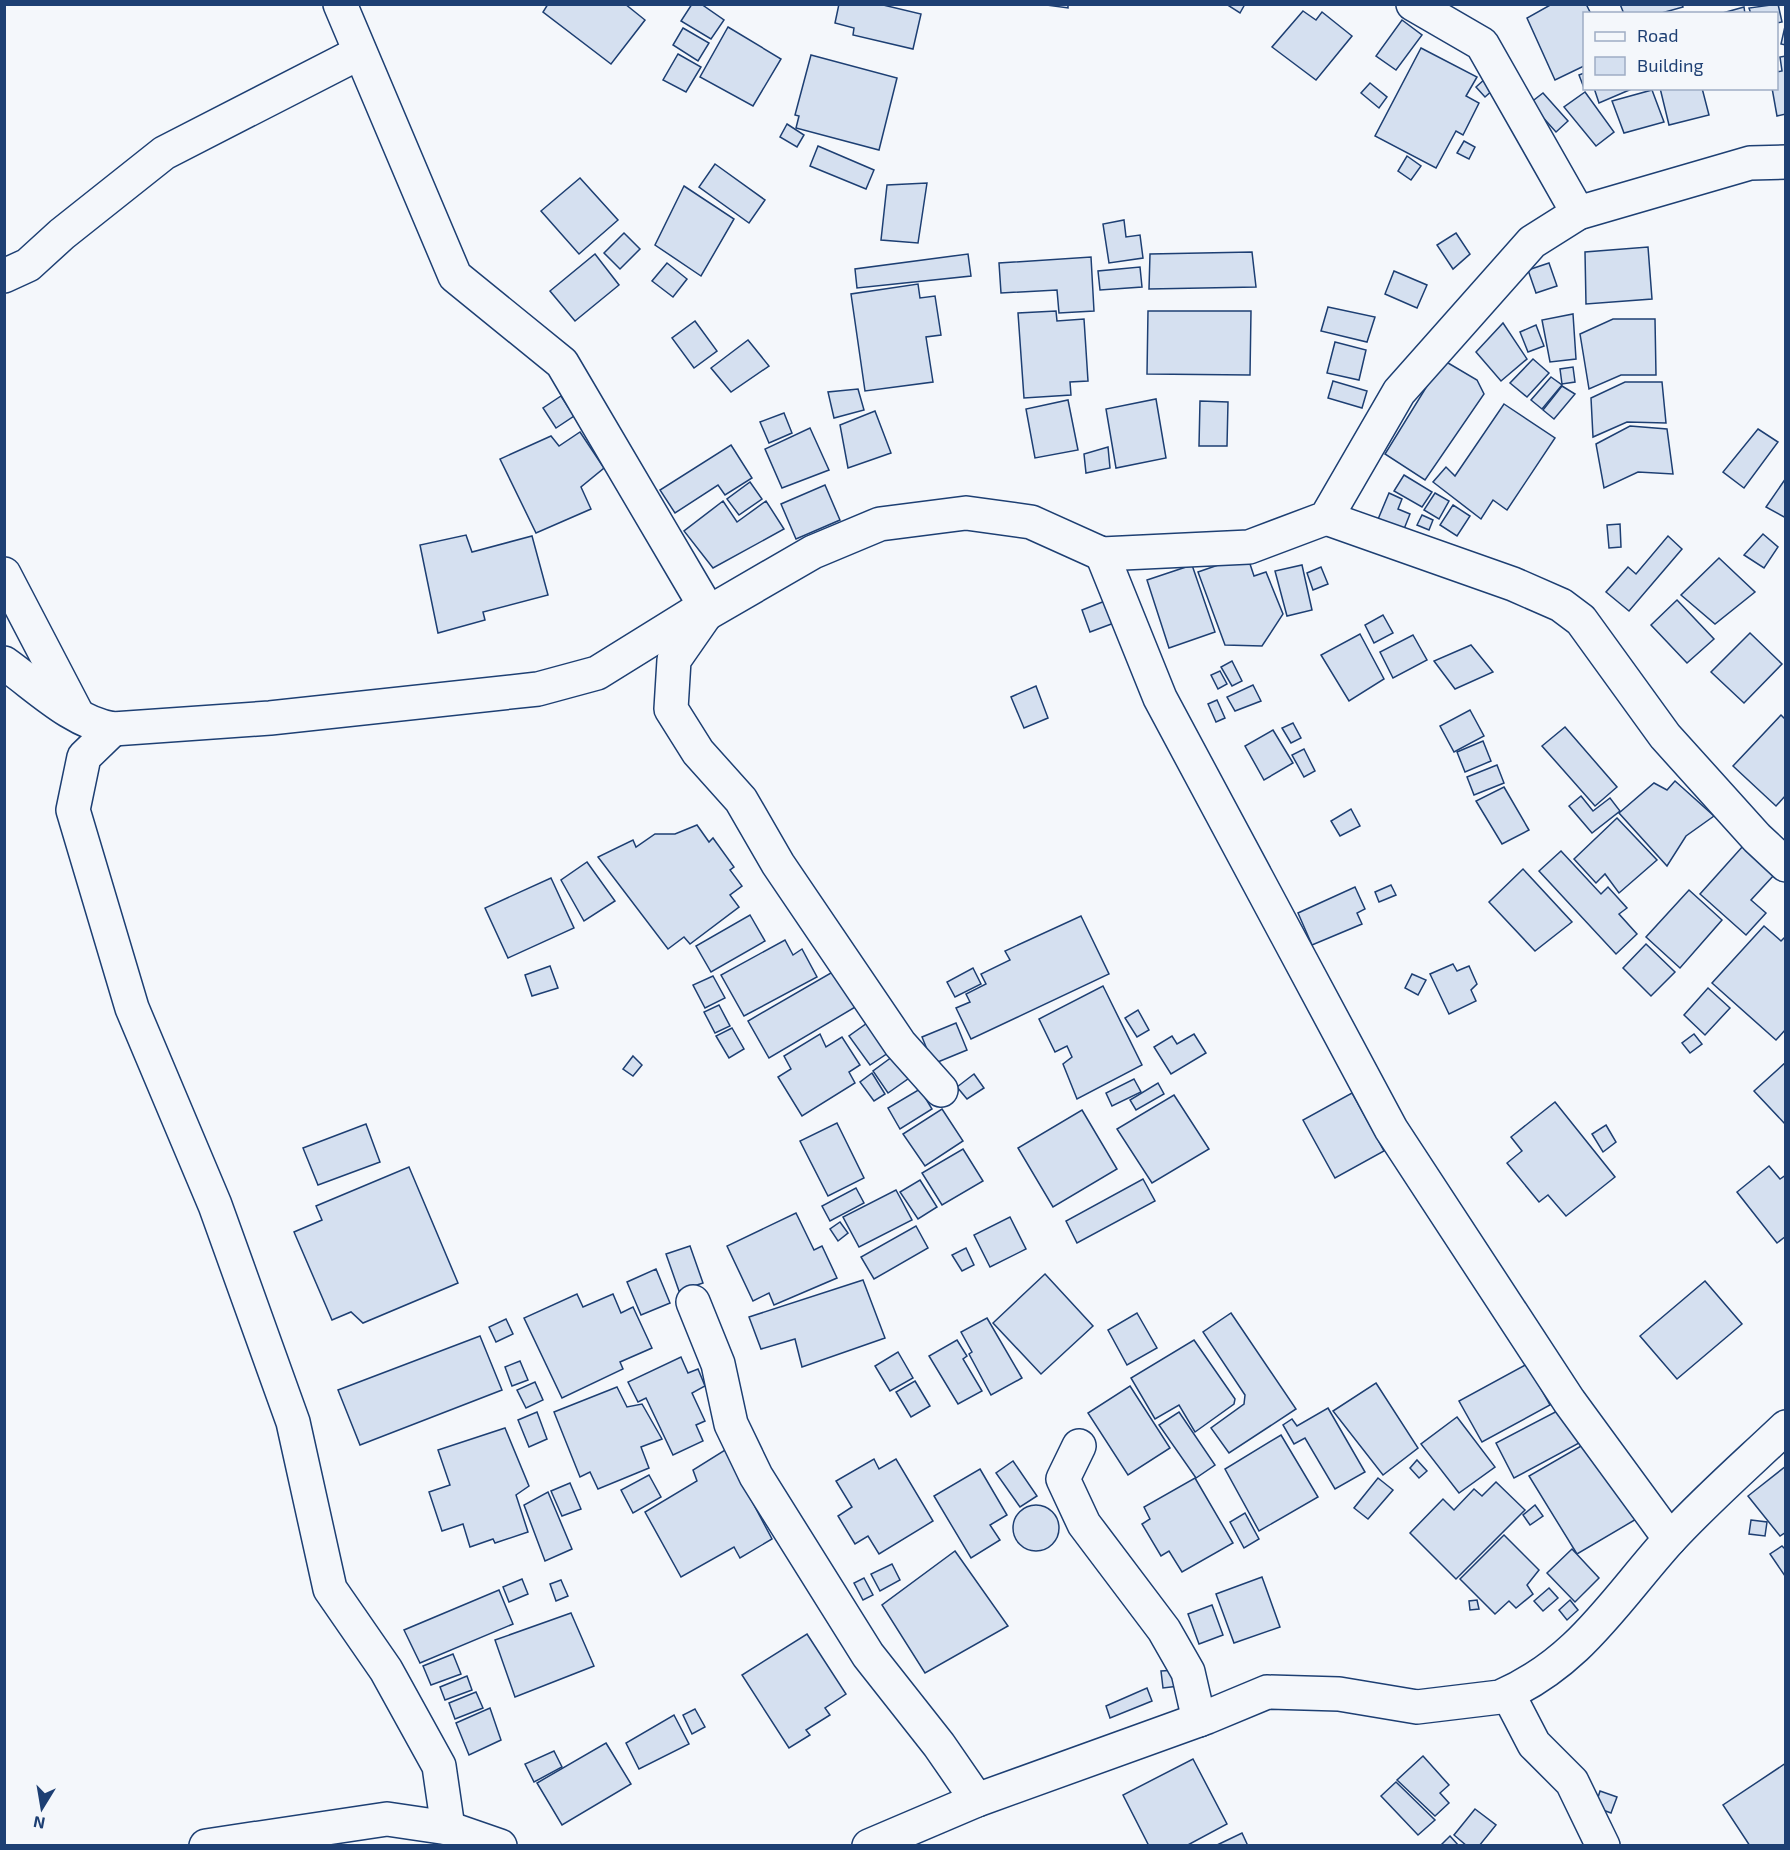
<svg xmlns="http://www.w3.org/2000/svg" width="1790" height="1850" font-family="'Exo 2',sans-serif">
	<style>
		.building { fill: #d5e0f0; stroke: #1d3f73; stroke-width: 1.5 }
		.lines { fill: none; stroke-linecap: round; stroke-linejoin: round }
		.street-casing { stroke: #1d3f73; stroke-width: 36 }
		.street { stroke: #f4f7fb; stroke-width: 33 }
	</style>
	<rect width="100%" height="100%" fill="#f4f7fb"/>
	<g class="building">
		<path d="M548,4H625L645,20L611,64L543,12Z"/>
		<path d="M692,4H701L724,20L711,39L681,21Z"/>
		<path d="M839,4H879L921,14L913,49L853,35L854,28L835,23Z"/>
		<path d="M1039,4H1068V8Z"/>
		<path d="M1226,4H1245L1240,13Z"/>
		<path d="M1552,4H1586L1591,14H1584V66L1555,80L1527,18Z"/>
		<path d="M1620,4H1682L1683,7L1658,14H1624Z"/>
		<path d="M1778,4L1782,22L1776,23V14H1751L1749,8Z"/>
		<path d="M1744,7L1745,14H1719Z"/>
		<path d="M1303,11L1316,20L1322,12L1352,36L1316,80L1272,47Z"/>
		<path d="M1402,20L1422,35L1396,70L1376,56Z"/>
		<path d="M1786,22V45L1781,44Z"/>
		<path d="M728,27L781,59L753,106L700,77Z"/>
		<path d="M683,28L709,43L698,61L673,45Z"/>
		<path d="M1421,48L1477,77L1466,96L1479,103L1463,135L1456,131L1436,168L1375,136Z"/>
		<path d="M678,54L701,67L686,92L663,80Z"/>
		<path d="M811,55L897,78L879,150L796,128L799,116L795,115Z"/>
		<path d="M1786,56V114L1777,116L1772,88H1776V72L1782,71L1780,57Z"/>
		<path d="M1584,73V88L1579,75Z"/>
		<path d="M1486,78L1495,88L1485,97L1476,87Z"/>
		<path d="M1370,83L1387,97L1379,108L1361,93Z"/>
		<path d="M1594,88H1634L1599,103Z"/>
		<path d="M1660,88H1702L1709,115L1669,125Z"/>
		<path d="M1652,90L1664,122L1624,133L1612,101Z"/>
		<path d="M1585,92L1614,132L1596,146L1564,107Z"/>
		<path d="M1543,93L1568,121L1556,132L1530,103Z"/>
		<path d="M787,124L804,135L797,147L780,137Z"/>
		<path d="M1464,141L1475,147L1469,159L1457,153Z"/>
		<path d="M818,146L874,170L866,189L810,166Z"/>
		<path d="M1407,156L1421,166L1411,180L1398,171Z"/>
		<path d="M715,164L765,200L749,223L699,187Z"/>
		<path d="M580,178L618,220L579,254L541,211Z"/>
		<path d="M927,183L918,243L881,240L887,185Z"/>
		<path d="M684,186L734,219L701,276L655,245Z"/>
		<path d="M1124,220L1126,237L1140,235L1143,258L1109,263L1103,224Z"/>
		<path d="M624,233L640,249L620,269L604,253Z"/>
		<path d="M1456,233L1470,254L1453,269L1437,245Z"/>
		<path d="M1648,247L1652,299L1586,304L1585,252Z"/>
		<path d="M1252,252L1256,287L1149,289L1150,254Z"/>
		<path d="M595,254L619,285L575,321L550,291Z"/>
		<path d="M968,254L971,276L857,288L855,269Z"/>
		<path d="M1091,257L1094,311L1059,313L1057,290L1001,293L999,263Z"/>
		<path d="M667,263L687,279L673,297L652,281Z"/>
		<path d="M1549,263L1557,286L1536,293L1528,270Z"/>
		<path d="M1140,267L1142,287L1100,290L1098,271Z"/>
		<path d="M1394,271L1427,285L1417,308L1385,294Z"/>
		<path d="M918,284L920,298L935,296L941,335L926,337L933,382L865,391L851,294Z"/>
		<path d="M1328,307L1375,317L1367,342L1321,331Z"/>
		<path d="M1056,311L1057,321L1084,319L1088,381L1070,382L1071,395L1024,398L1018,313Z"/>
		<path d="M1148,311H1251L1250,375L1147,374Z"/>
		<path d="M1573,314L1576,359L1550,362L1542,320Z"/>
		<path d="M1613,319H1655L1656,375H1621L1589,389L1580,334Z"/>
		<path d="M695,321L717,351L694,368L672,338Z"/>
		<path d="M1503,323L1527,359L1501,381L1476,352Z"/>
		<path d="M1536,325L1544,346L1528,352L1520,332Z"/>
		<path d="M748,340L769,366L731,392L711,368Z"/>
		<path d="M1335,342L1366,350L1359,380L1327,373Z"/>
		<path d="M1533,359L1549,373L1527,397L1510,383Z"/>
		<path d="M1443,360L1477,380L1484,394L1425,480L1385,454Z"/>
		<path d="M1573,367L1575,382L1562,384L1560,369Z"/>
		<path d="M1551,377L1562,385L1542,409L1531,400Z"/>
		<path d="M1333,381L1367,391L1362,408L1328,398Z"/>
		<path d="M1625,382H1662L1666,423L1627,422L1593,437L1591,398Z"/>
		<path d="M1562,386L1575,394L1554,419L1543,410Z"/>
		<path d="M858,389L864,410L834,418L828,392Z"/>
		<path d="M561,396L574,416L556,428L543,408Z"/>
		<path d="M1156,399L1166,458L1116,468L1106,409Z"/>
		<path d="M1068,400L1078,450L1035,458L1026,409Z"/>
		<path d="M1200,401L1228,402L1227,446H1199Z"/>
		<path d="M1504,404L1555,438L1507,510L1493,500L1481,519L1433,482L1446,467L1455,476Z"/>
		<path d="M875,411L891,453L848,468L840,425Z"/>
		<path d="M784,413L792,433L769,443L760,422Z"/>
		<path d="M1630,426L1667,429L1673,474L1638,472L1604,488L1596,444Z"/>
		<path d="M810,428L829,470L782,488L765,449Z"/>
		<path d="M1758,429L1778,442L1744,488L1723,472Z"/>
		<path d="M580,432L604,468L581,487L591,509L536,533L500,459L551,436L559,446Z"/>
		<path d="M731,445L752,478L725,495L718,485L675,513L660,490Z"/>
		<path d="M1108,447L1110,468L1086,473L1084,454Z"/>
		<path d="M1404,475L1432,492L1422,507L1394,491Z"/>
		<path d="M1786,478V518L1766,507Z"/>
		<path d="M750,482L762,499L739,515L727,499Z"/>
		<path d="M825,485L840,520L796,539L781,504Z"/>
		<path d="M1389,493L1402,499L1398,509L1410,514L1402,534L1376,524Z"/>
		<path d="M1435,493L1449,501L1439,519L1424,510Z"/>
		<path d="M723,501L737,522L766,501L784,529L713,568L684,531Z"/>
		<path d="M1453,505L1470,516L1457,536L1440,525Z"/>
		<path d="M1422,515L1433,520L1429,530L1417,525Z"/>
		<path d="M1620,524L1621,547L1609,548L1607,525Z"/>
		<path d="M1763,534L1778,547L1764,568L1744,555Z"/>
		<path d="M466,535L472,552L532,536L548,595L483,612L485,620L438,633L420,545Z"/>
		<path d="M1668,536L1682,549L1629,611L1606,592L1628,567L1636,574Z"/>
		<path d="M1247,555L1254,576L1266,572L1283,614L1262,646L1225,645L1198,572Z"/>
		<path d="M1719,558L1755,592L1715,624L1681,595Z"/>
		<path d="M1192,565L1215,632L1169,648L1147,580Z"/>
		<path d="M1302,565L1312,610L1287,616L1275,571Z"/>
		<path d="M1321,567L1328,584L1313,590L1307,573Z"/>
		<path d="M1677,600L1714,639L1687,663L1651,625Z"/>
		<path d="M1105,601L1114,623L1090,632L1082,610Z"/>
		<path d="M1383,615L1393,633L1374,643L1365,625Z"/>
		<path d="M1750,633L1782,664L1744,703L1711,672Z"/>
		<path d="M1360,634L1384,679L1349,701L1321,655Z"/>
		<path d="M1413,635L1427,660L1393,678L1380,652Z"/>
		<path d="M1471,645L1493,672L1455,689L1434,661Z"/>
		<path d="M1232,661L1242,681L1232,686L1221,667Z"/>
		<path d="M1220,671L1227,684L1218,689L1211,675Z"/>
		<path d="M1253,685L1261,701L1235,711L1227,697Z"/>
		<path d="M1036,686L1048,718L1024,728L1011,697Z"/>
		<path d="M1217,700L1225,718L1216,722L1208,704Z"/>
		<path d="M1470,710L1484,736L1454,752L1440,726Z"/>
		<path d="M1781,715L1786,720V795L1776,806L1733,766Z"/>
		<path d="M1293,723L1301,738L1291,743L1282,728Z"/>
		<path d="M1565,727L1617,787L1595,806L1542,746Z"/>
		<path d="M1273,730L1293,763L1264,780L1245,746Z"/>
		<path d="M1483,741L1491,761L1465,772L1457,752Z"/>
		<path d="M1304,749L1315,771L1304,777L1292,755Z"/>
		<path d="M1497,765L1504,783L1474,795L1467,777Z"/>
		<path d="M1675,781L1714,816L1686,836L1667,866L1619,813L1654,783L1667,790Z"/>
		<path d="M1504,787L1529,830L1502,844L1476,801Z"/>
		<path d="M1581,796L1593,811L1610,798L1620,811L1592,833L1569,806Z"/>
		<path d="M1351,809L1360,826L1340,836L1331,821Z"/>
		<path d="M1617,818L1657,860L1619,893L1605,874L1596,883L1574,859Z"/>
		<path d="M697,825L709,842L713,838L734,867L730,870L742,886L730,895L739,907L690,944L684,937L668,949L598,857L633,840L636,847L655,834H675Z"/>
		<path d="M1743,846L1774,875L1751,900L1766,913L1746,935L1700,894Z"/>
		<path d="M1561,851L1601,894L1608,887L1627,908L1619,914L1637,934L1616,954L1539,871Z"/>
		<path d="M587,862L615,901L584,921L561,880Z"/>
		<path d="M1523,869L1572,922L1535,951L1489,902Z"/>
		<path d="M551,878L574,928L508,958L485,908Z"/>
		<path d="M1391,885L1396,895L1379,902L1375,892Z"/>
		<path d="M1355,887L1365,909L1357,913L1362,924L1312,945L1298,913Z"/>
		<path d="M1689,890L1722,920L1680,968L1646,937Z"/>
		<path d="M750,915L765,941L711,972L696,946Z"/>
		<path d="M1081,916L1109,974L971,1039L956,1008L970,1002L966,994L986,984L981,974L1010,960L1005,951Z"/>
		<path d="M1764,926L1781,941L1786,936V1029L1776,1040L1712,983Z"/>
		<path d="M785,940L793,955L802,949L817,977L744,1016L721,975Z"/>
		<path d="M1646,944L1675,972L1651,996L1623,968Z"/>
		<path d="M1453,964L1457,971L1469,966L1477,984L1471,990L1476,1001L1449,1014L1430,974Z"/>
		<path d="M550,966L558,988L532,996L525,975Z"/>
		<path d="M973,968L981,984L955,997L947,982Z"/>
		<path d="M836,970L857,1006L769,1058L748,1021Z"/>
		<path d="M1412,974L1426,980L1418,995L1405,988Z"/>
		<path d="M713,976L725,998L705,1008L693,985Z"/>
		<path d="M1103,986L1142,1065L1077,1099L1063,1064L1072,1057L1067,1046L1055,1052L1039,1019Z"/>
		<path d="M1708,988L1730,1008L1705,1035L1684,1015Z"/>
		<path d="M719,1005L730,1026L715,1033L704,1012Z"/>
		<path d="M1138,1010L1149,1030L1137,1037L1125,1018Z"/>
		<path d="M870,1021L891,1051L870,1065L849,1036Z"/>
		<path d="M956,1023L967,1050L933,1064L922,1037Z"/>
		<path d="M732,1028L744,1049L729,1058L716,1036Z"/>
		<path d="M820,1034L826,1047L842,1037L860,1065L849,1072L855,1083L802,1116L778,1077L791,1069L784,1056Z"/>
		<path d="M1194,1034L1206,1053L1171,1074L1154,1047L1172,1036L1177,1044Z"/>
		<path d="M1694,1034L1702,1044L1690,1053L1682,1043Z"/>
		<path d="M896,1054L912,1076L888,1093L873,1071Z"/>
		<path d="M633,1056L642,1065L633,1076L623,1069Z"/>
		<path d="M1786,1062V1125L1754,1091Z"/>
		<path d="M872,1073L885,1094L874,1101L860,1082Z"/>
		<path d="M974,1074L984,1088L967,1099L957,1087Z"/>
		<path d="M1134,1079L1141,1092L1112,1106L1106,1093Z"/>
		<path d="M1158,1083L1164,1094L1136,1110L1130,1100Z"/>
		<path d="M920,1089L932,1109L900,1129L888,1108Z"/>
		<path d="M1352,1093L1384,1151L1335,1178L1303,1120Z"/>
		<path d="M1174,1095L1209,1149L1152,1183L1117,1129Z"/>
		<path d="M1555,1102L1615,1177L1566,1216L1548,1195L1539,1202L1507,1163L1522,1151L1511,1137Z"/>
		<path d="M942,1109L963,1141L925,1166L903,1134Z"/>
		<path d="M1082,1110L1117,1169L1053,1207L1018,1148Z"/>
		<path d="M837,1123L864,1178L828,1196L800,1141Z"/>
		<path d="M366,1124L380,1162L318,1185L303,1148Z"/>
		<path d="M1606,1125L1616,1142L1603,1152L1592,1134Z"/>
		<path d="M963,1149L983,1181L942,1205L922,1173Z"/>
		<path d="M1769,1166L1780,1179L1786,1175V1236L1777,1243L1737,1192Z"/>
		<path d="M409,1167L458,1283L363,1323L351,1312L332,1320L294,1232L322,1220L316,1206Z"/>
		<path d="M1143,1179L1155,1201L1077,1243L1066,1221Z"/>
		<path d="M920,1180L937,1207L918,1219L900,1192Z"/>
		<path d="M856,1188L864,1203L830,1221L822,1206Z"/>
		<path d="M896,1190L912,1220L859,1247L843,1217Z"/>
		<path d="M796,1213L814,1250L822,1246L837,1278L774,1305L769,1293L753,1301L727,1246Z"/>
		<path d="M1010,1217L1026,1249L990,1267L974,1235Z"/>
		<path d="M840,1222L848,1233L838,1241L830,1229Z"/>
		<path d="M916,1226L928,1248L874,1279L861,1257Z"/>
		<path d="M690,1246L703,1283L679,1291L666,1254Z"/>
		<path d="M966,1248L974,1265L962,1271L952,1255Z"/>
		<path d="M656,1269L670,1303L641,1315L627,1282Z"/>
		<path d="M1045,1274L1093,1326L1041,1374L993,1323Z"/>
		<path d="M863,1280L885,1338L802,1367L795,1339L761,1349L749,1317Z"/>
		<path d="M1705,1281L1742,1324L1677,1379L1640,1336Z"/>
		<path d="M577,1294L583,1307L613,1294L621,1313L633,1307L652,1348L620,1362L623,1369L562,1398L524,1318Z"/>
		<path d="M1137,1313L1157,1348L1127,1365L1108,1330Z"/>
		<path d="M1231,1313L1296,1409L1229,1453L1211,1428L1244,1404L1245,1395L1203,1332Z"/>
		<path d="M987,1318L1022,1378L991,1395L969,1354L972,1352L961,1332Z"/>
		<path d="M506,1319L513,1334L496,1342L489,1327Z"/>
		<path d="M480,1336L502,1390L360,1445L338,1390Z"/>
		<path d="M957,1340L967,1356L963,1359L982,1391L958,1404L929,1356Z"/>
		<path d="M1194,1340L1235,1399L1234,1404L1195,1432L1179,1405L1155,1419L1131,1378Z"/>
		<path d="M898,1352L913,1378L890,1391L875,1366Z"/>
		<path d="M681,1357L688,1373L698,1369L705,1386L692,1393L705,1421L696,1425L703,1441L673,1455L646,1398L638,1402L628,1382Z"/>
		<path d="M520,1361L528,1380L512,1386L505,1367Z"/>
		<path d="M1527,1364L1550,1405L1482,1442L1459,1401Z"/>
		<path d="M915,1381L930,1406L911,1417L896,1392Z"/>
		<path d="M535,1382L543,1400L526,1408L517,1390Z"/>
		<path d="M1376,1383L1418,1448L1383,1475L1333,1411Z"/>
		<path d="M1130,1386L1170,1448L1128,1475L1088,1413Z"/>
		<path d="M617,1387L627,1407L642,1404L662,1439L641,1447L649,1468L598,1489L590,1472L580,1477L554,1412Z"/>
		<path d="M1328,1408L1365,1472L1335,1489L1305,1438L1294,1444L1283,1425L1292,1419L1297,1426Z"/>
		<path d="M1563,1408L1581,1442L1514,1478L1496,1443Z"/>
		<path d="M537,1412L547,1439L529,1447L518,1420Z"/>
		<path d="M1179,1412L1215,1465L1196,1478L1159,1425Z"/>
		<path d="M1457,1417L1495,1467L1459,1493L1421,1444Z"/>
		<path d="M505,1428L529,1486L516,1495L528,1532L495,1543L493,1539L470,1547L463,1524L442,1531L429,1492L450,1485L438,1450Z"/>
		<path d="M1281,1435L1318,1497L1259,1531L1225,1469Z"/>
		<path d="M1588,1442L1638,1518L1577,1554L1529,1476Z"/>
		<path d="M725,1450L772,1539L740,1558L734,1547L681,1577L645,1512L697,1481L693,1470Z"/>
		<path d="M874,1459L879,1469L896,1459L933,1521L879,1554L868,1536L855,1544L838,1516L852,1507L836,1481Z"/>
		<path d="M1417,1460L1427,1471L1419,1478L1410,1468Z"/>
		<path d="M1013,1461L1037,1496L1020,1507L996,1473Z"/>
		<path d="M1786,1466V1532L1780,1536L1748,1496Z"/>
		<path d="M980,1469L1007,1515L990,1525L1000,1540L971,1558L934,1496Z"/>
		<path d="M649,1475L661,1497L633,1513L621,1490Z"/>
		<path d="M1195,1478L1233,1543L1182,1572L1169,1551L1161,1556L1142,1524L1150,1519L1144,1507Z"/>
		<path d="M1378,1478L1393,1490L1368,1519L1354,1508Z"/>
		<path d="M1496,1482L1525,1510L1456,1579L1410,1533L1443,1499L1454,1510L1474,1489L1482,1496Z"/>
		<path d="M570,1483L581,1509L562,1516L551,1491Z"/>
		<path d="M548,1492L572,1549L545,1561L524,1505Z"/>
		<circle cx="1036" cy="1528" r="23"/>
		<path d="M1535,1505L1543,1516L1530,1525L1523,1515Z"/>
		<path d="M1245,1513L1259,1539L1244,1548L1230,1522Z"/>
		<path d="M1751,1520L1767,1522L1765,1536L1749,1534Z"/>
		<path d="M1504,1535L1539,1570L1527,1585L1533,1594L1516,1608L1509,1601L1495,1614L1460,1579Z"/>
		<path d="M1782,1546L1786,1550L1785,1576L1770,1554Z"/>
		<path d="M1572,1549L1599,1578L1575,1602L1547,1573Z"/>
		<path d="M955,1551L1008,1626L925,1673L882,1605Z"/>
		<path d="M892,1564L900,1580L880,1591L871,1574Z"/>
		<path d="M1262,1577L1280,1627L1234,1643L1216,1594Z"/>
		<path d="M864,1578L873,1595L863,1600L854,1583Z"/>
		<path d="M522,1579L528,1594L509,1602L503,1587Z"/>
		<path d="M561,1580L568,1596L556,1601L550,1584Z"/>
		<path d="M1549,1588L1558,1598L1543,1611L1534,1601Z"/>
		<path d="M499,1590L513,1624L420,1663L404,1630Z"/>
		<path d="M1477,1600L1479,1609L1470,1610L1469,1601Z"/>
		<path d="M1570,1600L1578,1610L1567,1620L1559,1610Z"/>
		<path d="M1212,1605L1223,1635L1199,1644L1188,1614Z"/>
		<path d="M571,1613L594,1666L515,1697L495,1640Z"/>
		<path d="M807,1634L846,1694L825,1708L830,1715L806,1730L810,1735L789,1748L742,1675Z"/>
		<path d="M453,1654L461,1674L431,1685L423,1666Z"/>
		<path d="M1177,1670L1179,1686L1163,1688L1161,1671Z"/>
		<path d="M467,1676L472,1690L445,1700L440,1687Z"/>
		<path d="M1147,1688L1152,1701L1110,1718L1106,1706Z"/>
		<path d="M476,1692L483,1708L455,1719L449,1703Z"/>
		<path d="M490,1708L501,1740L469,1755L456,1723Z"/>
		<path d="M695,1709L705,1727L692,1734L683,1715Z"/>
		<path d="M674,1715L689,1744L639,1769L626,1743Z"/>
		<path d="M606,1743L631,1784L562,1825L537,1783Z"/>
		<path d="M554,1751L562,1767L534,1782L525,1764Z"/>
		<path d="M1423,1756L1449,1785L1440,1793L1449,1803L1435,1816L1397,1780Z"/>
		<path d="M1193,1759L1227,1824L1186,1846H1149L1123,1795Z"/>
		<path d="M1786,1763V1846H1750L1723,1805Z"/>
		<path d="M1396,1782L1435,1820L1418,1835L1381,1796Z"/>
		<path d="M1600,1791L1617,1797L1611,1813L1595,1807Z"/>
		<path d="M1475,1809L1496,1825L1479,1846H1467L1454,1835Z"/>
		<path d="M1242,1833L1248,1846H1215Z"/>
		<path d="M1450,1836L1459,1846H1440Z"/>
	</g>
	<g class="lines">
		<g class="street-casing">
			<g id="street">
				<path d="M340,4L455,276L562,363L705,606"/>
				<path d="M1413,4L1482,44L1578,213"/>
				<path d="M4,276L28,265L62,234L164,153L359,53"/>
				<path d="M1326,518L1513,584L1561,605L1581,620L1665,736L1757,838L1786,865"/>
				<path d="M1102,554L1160,698L1391,1129L1569,1401L1670,1539"/>
				<path d="M4,574L76,712"/>
				<path d="M706,614L674,660L671,709L698,752L741,800L778,864L900,1044L941,1090"/>
				<path d="M4,663C38,687 71,721 113,729L270,718L538,689L597,673L705,606L706,614L813,552L880,524L966,513L1031,522L1102,554L1249,547L1326,518L1399,392L1532,242L1578,213L1750,163L1786,162"/>
				<path d="M113,729L84,757L73,810L132,1008L215,1205L293,1422L330,1589L386,1670L439,1766L448,1828"/>
				<path d="M693,1302L718,1364L731,1424L756,1476L868,1655L939,1745L977,1800"/>
				<path d="M1079,1446L1063,1479L1084,1524L1164,1630L1188,1672L1199,1720"/>
				<path d="M1508,1694L1534,1744L1572,1782L1603,1846"/>
				<path d="M206,1846L387,1819L448,1828L500,1846"/>
				<path d="M869,1846L977,1800L1207,1717L1267,1692L1339,1694L1417,1707L1500,1697C1579,1663 1615,1600 1670,1539C1706,1500 1747,1464 1786,1427"/>
			</g>
		</g>
		<use href="#street" class="street"/>
	</g>
	<rect width="1790" height="1850" fill="none" stroke="#1d3f73" stroke-width="12"/>
	<rect x="1583" y="12" width="195" height="78" fill="#f4f7fb" stroke="#9eadc5" stroke-width="1.5"/>
	<rect x="1595" y="32" width="30" height="9" fill="#f4f7fb" stroke="#9eadc5" stroke-width="1.5"/>
	<text x="1637" y="42" font-size="18" fill="#1d3f73">Road</text>
	<rect x="1595" y="57" width="30" height="18" fill="#d5e0f0" stroke="#9eadc5" stroke-width="1.5"/>
	<text x="1637" y="72" font-size="18" fill="#1d3f73">Building</text>
	<g transform="translate(42 1808) rotate(191)" stroke="#f4f7fb" stroke-width="4.5" paint-order="stroke">
	<path d="M0-4.5L10 22L0 15L-10 22Z" fill="#1d3f73"/>
	<text y="-9" font-size="16" font-weight="bold" text-anchor="middle" fill="#1d3f73">N</text>
	</g>
</svg>
